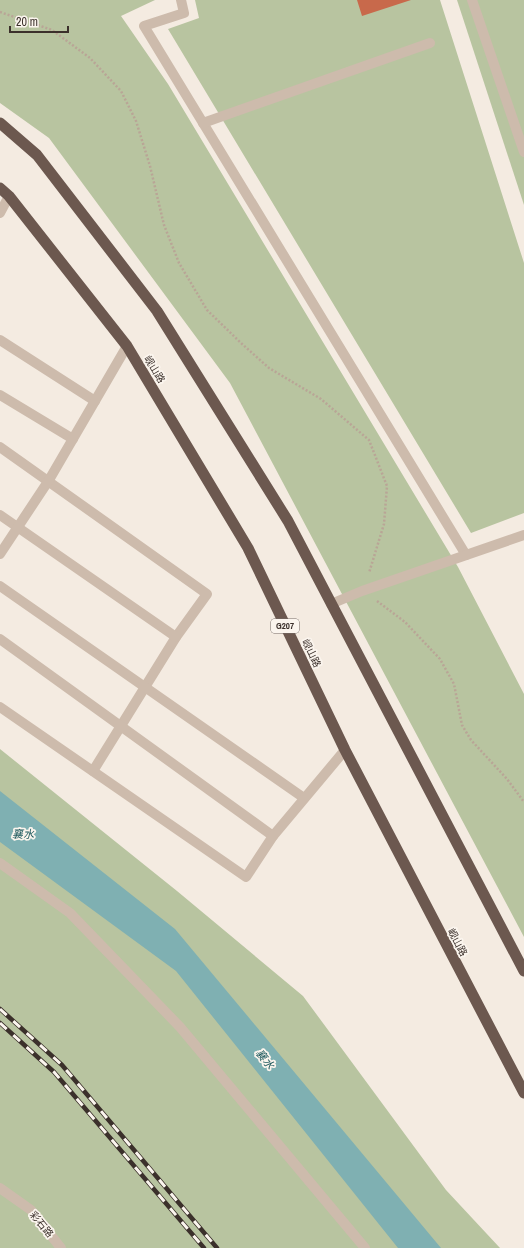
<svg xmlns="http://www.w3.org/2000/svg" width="524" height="1248" font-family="'Archivo Narrow','Noto Sans SC',sans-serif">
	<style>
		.green { fill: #b8c4a0 }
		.water { fill: #7fb0b2 }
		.building { fill: #c8694b }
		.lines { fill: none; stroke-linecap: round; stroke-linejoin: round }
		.path { stroke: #b9a596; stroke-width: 2.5; stroke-dasharray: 2 2; stroke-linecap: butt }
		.service { stroke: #cdbbac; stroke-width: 10 }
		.minor { stroke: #cdbbac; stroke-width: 10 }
		.tertiary { stroke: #cdbbac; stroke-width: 10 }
		.trunk { stroke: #6c584f; stroke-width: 11 }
		.rail-casing { stroke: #3b302b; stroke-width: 4.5 }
		.rail { stroke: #fbf5ee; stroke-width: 3; stroke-dasharray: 9; stroke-linecap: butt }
		.labels { text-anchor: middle; stroke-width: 3.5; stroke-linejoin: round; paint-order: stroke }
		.shield { fill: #fbf5ee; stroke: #756b66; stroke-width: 1 }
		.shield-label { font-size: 9px; font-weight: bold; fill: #3b302b }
		.street-label { font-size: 10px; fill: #3b302b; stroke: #fbf5ee }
		.water-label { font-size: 11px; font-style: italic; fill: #1f5a5e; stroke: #fbf5ee }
	</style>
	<rect width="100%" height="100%" fill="#f4ebe1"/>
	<g class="green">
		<path d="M0,0H155L121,16L168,84L458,567L524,694V937L230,383L49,138L0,103Z"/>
		<path d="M195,0H440L524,263V513L471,533L168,29L199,18Z"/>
		<path d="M457,0H524V205Z"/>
		<path d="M0,749L177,891L303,996L446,1190L500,1248H0Z"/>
	</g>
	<path class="water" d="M0,791L175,929L441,1248H398L176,971L0,842Z"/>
	<path class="building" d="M357,0H411L362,16Z"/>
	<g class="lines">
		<g class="path">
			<path d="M0,12L52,30L90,58L121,91L136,121L150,166L164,225L179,263L207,310L241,343L269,368L321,399L369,440L387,486L384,524L369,573"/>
			<path d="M377,601L405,622L440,659L454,684L462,725L471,740L507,779L524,802"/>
		</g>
		<g class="service">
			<path d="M181,0L184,13L144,26L466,555"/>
			<path d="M472,0L524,152"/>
			<path d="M203,123L430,43"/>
			<path d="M0,213L9,196"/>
			<path d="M0,340L95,401"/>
			<path d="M0,395L73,439"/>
			<path d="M0,447L207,594L176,637L93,771"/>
			<path d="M0,515L176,637"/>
			<path d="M0,554L49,480L127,346"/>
			<path d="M0,586L304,798"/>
			<path d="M0,639L273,836"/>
			<path d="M0,707L246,877L273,836L345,750"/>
		</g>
		<g class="minor">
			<path d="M331,604L362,591L524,535"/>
			<path d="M0,863L70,913L180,1027L365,1248"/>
		</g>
		<path class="tertiary" d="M0,1188L31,1210L61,1248"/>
		<g class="trunk">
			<path d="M0,123L37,155L157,311L288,521L524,971"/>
			<path d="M0,188L9,196L127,346L248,548L345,750L524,1093"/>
		</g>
		<g class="rail-casing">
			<g id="rail">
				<path d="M0,1009L62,1065L217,1248"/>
				<path d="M0,1023L54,1072L204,1248"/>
			</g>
		</g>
		<use href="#rail" class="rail"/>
	</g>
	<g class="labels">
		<rect class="shield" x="271" y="619" width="28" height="14" rx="3"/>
		<g class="shield-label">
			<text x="285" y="629">G207</text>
		</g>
		<g class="street-label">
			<text transform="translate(155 369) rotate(59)" y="4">岘山路</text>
			<text transform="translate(312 653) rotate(64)" y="4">岘山路</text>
			<text transform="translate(458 942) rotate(62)" y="4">岘山路</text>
			<text transform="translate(42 1224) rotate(50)" y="4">彩石路</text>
		</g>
		<g class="water-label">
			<text x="23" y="838">襄水</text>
			<text transform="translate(265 1059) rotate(51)" y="4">襄水</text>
		</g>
	</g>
	<path d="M10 26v6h58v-6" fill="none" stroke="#3b302b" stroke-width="2"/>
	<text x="16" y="26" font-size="12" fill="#3b302b" stroke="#fbf5ee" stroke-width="3" paint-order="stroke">20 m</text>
</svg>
